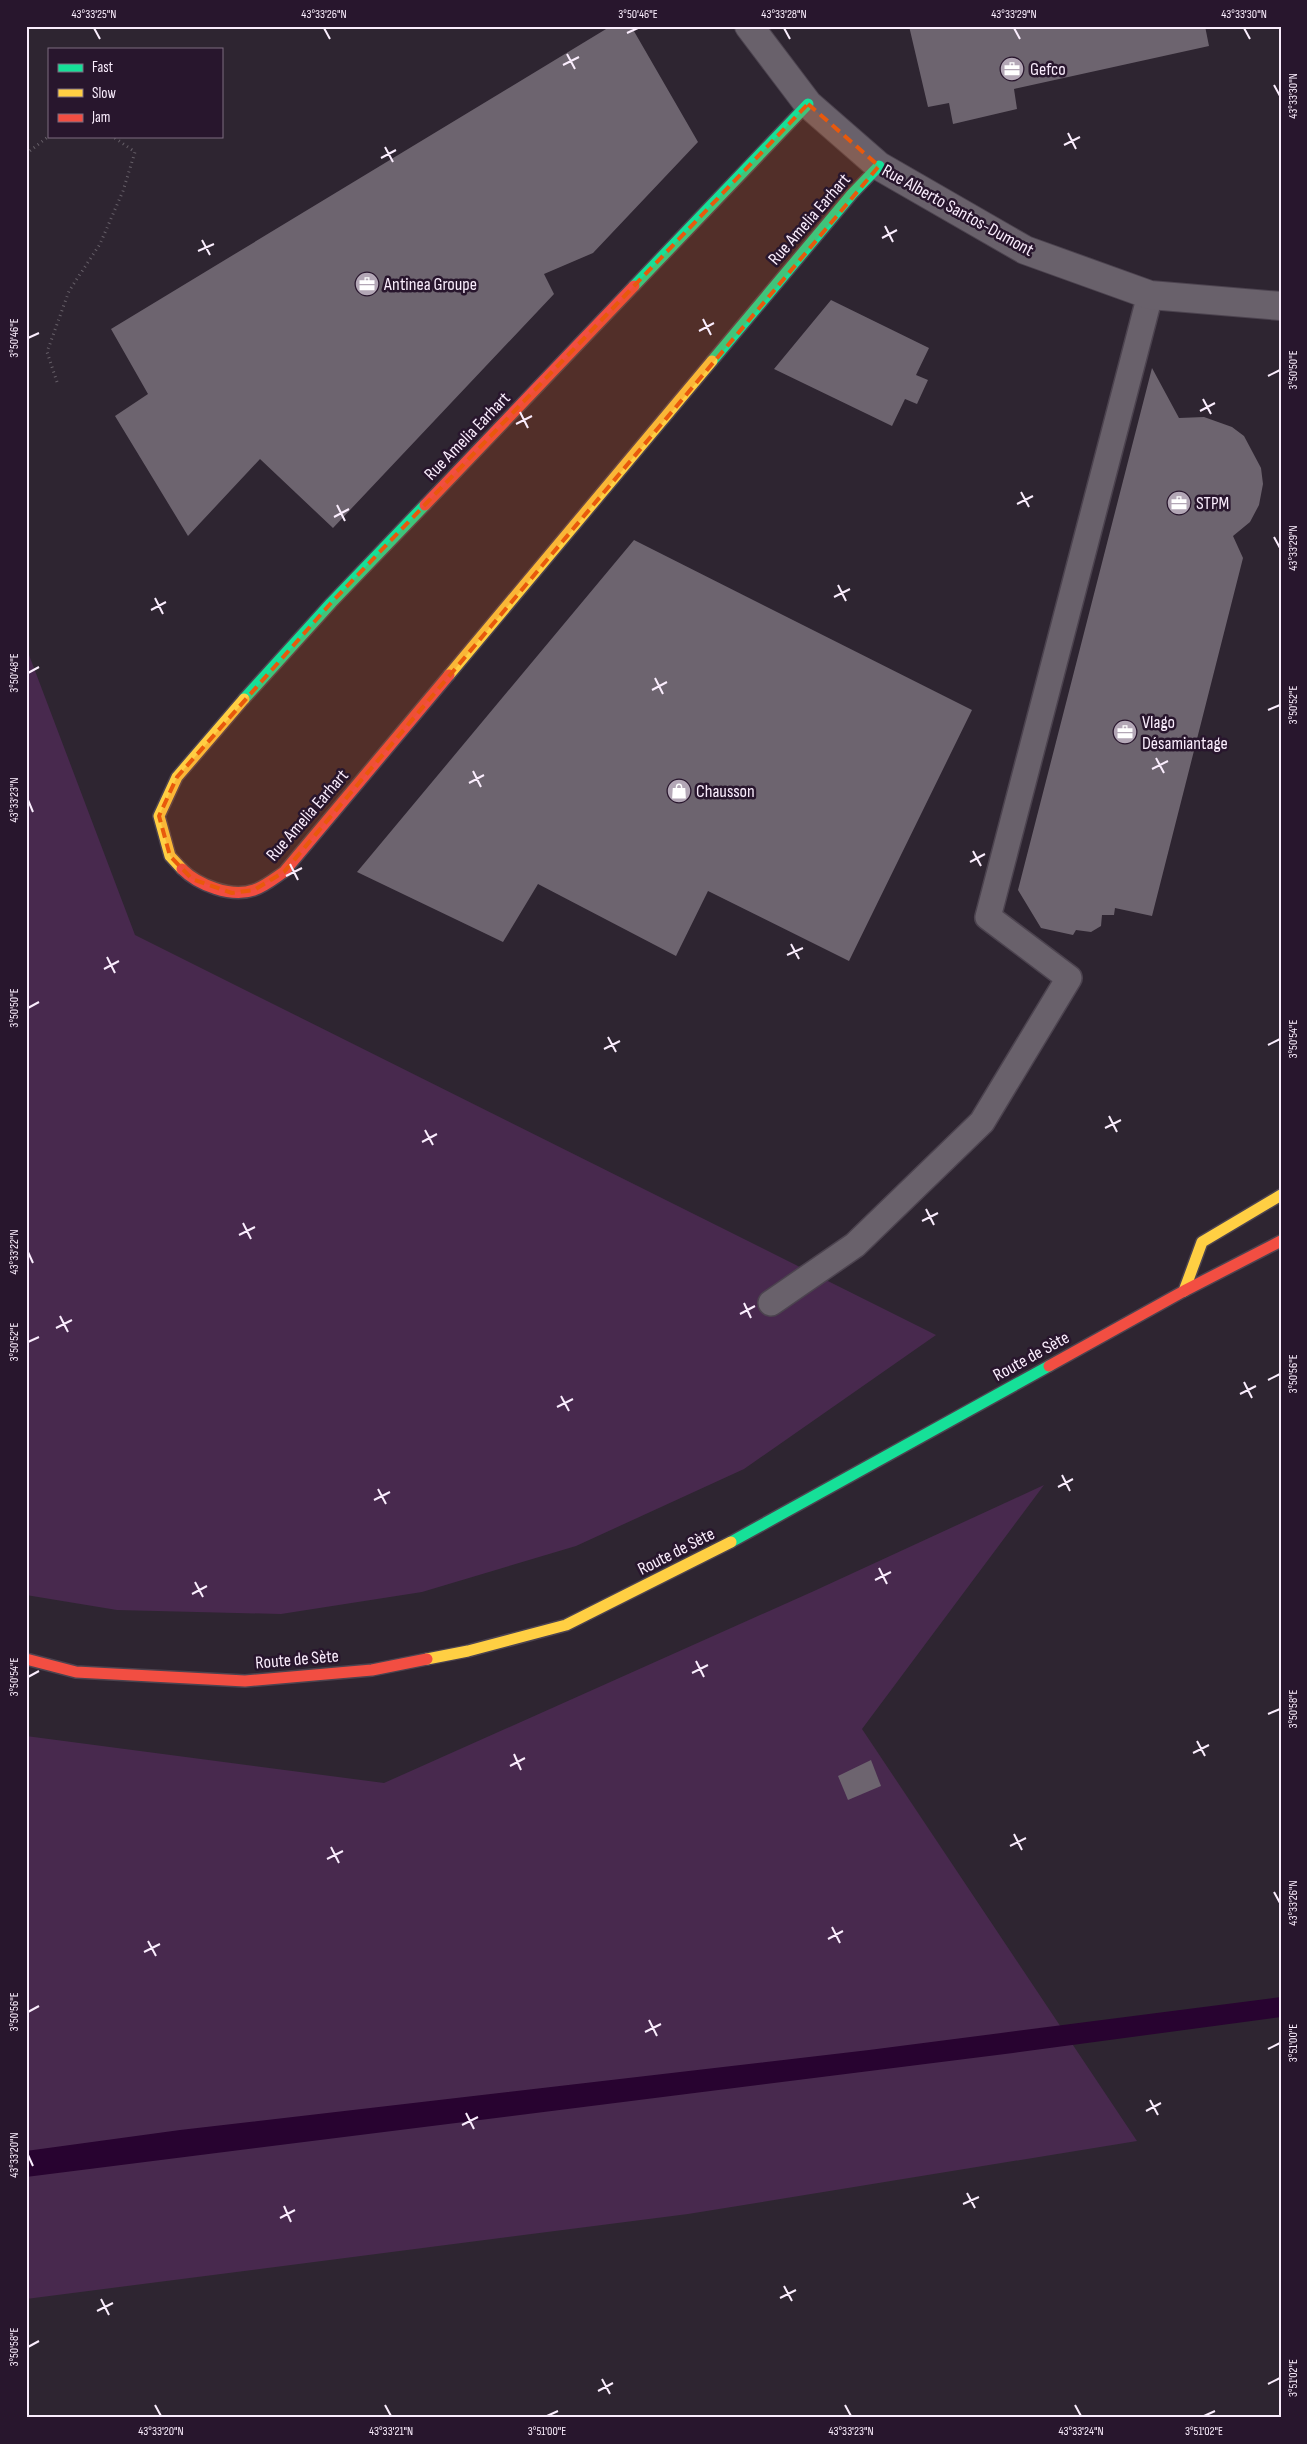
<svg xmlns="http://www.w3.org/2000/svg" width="1307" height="2444" font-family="'Sofia Sans Condensed',sans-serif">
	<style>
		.green { fill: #48294e }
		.water { fill: #280330 }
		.building { fill: #6d646f }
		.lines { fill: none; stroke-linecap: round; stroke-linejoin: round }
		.lane-casing { stroke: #4c434f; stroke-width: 28 }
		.street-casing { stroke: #4c434f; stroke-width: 30 }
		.fast-casing { stroke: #4c434f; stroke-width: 14 }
		.slow-casing { stroke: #4c434f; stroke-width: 14 }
		.jam-casing { stroke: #4c434f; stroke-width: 14 }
		.path { stroke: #665f68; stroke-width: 3; stroke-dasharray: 1 4; stroke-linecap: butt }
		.lane { stroke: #69616b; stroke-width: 25 }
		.street { stroke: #69616b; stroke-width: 28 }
		.fast { stroke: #16e098; stroke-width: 11 }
		.slow { stroke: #ffcf43; stroke-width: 11 }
		.jam { stroke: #f24e42; stroke-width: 11 }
		.marked { fill: #e8590c; fill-opacity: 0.2; stroke: #e8590c; stroke-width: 4; stroke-dasharray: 10 6; stroke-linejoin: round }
		.ticks { fill: none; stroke: #faedfd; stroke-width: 2 }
		.labels { text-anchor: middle; stroke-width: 5; stroke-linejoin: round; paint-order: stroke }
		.poi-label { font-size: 18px; fill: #faedfd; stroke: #28162d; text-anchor: start }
		.street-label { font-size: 18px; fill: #faedfd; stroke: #28162d }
		.neatline { fill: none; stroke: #faedfd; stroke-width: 2 }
		.ticks-label { font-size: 12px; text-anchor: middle; fill: #faedfd }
	</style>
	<rect width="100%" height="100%" fill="#2e2531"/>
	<g class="green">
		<path d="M26,647L135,935L936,1335L744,1469L576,1546L422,1592L281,1614L117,1610L26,1595Z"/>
		<path d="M1044,1485L862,1729L1137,2141L688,2214L26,2299V1736L384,1783L814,1591Z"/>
	</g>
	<path class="water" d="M1281,1997V2017L1013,2053L26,2177V2151L180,2130L869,2050Z"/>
	<g class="building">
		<path d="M611,26H631L698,142L593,253L544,274L554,294L333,528L260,459L188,536L115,416L148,394L111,329Z"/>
		<path d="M909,26H1205L1209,46L1014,89L1017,109L953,124L949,103L928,107Z"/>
		<path d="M831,300L929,348L916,375L928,380L917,404L905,399L892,426L774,369Z"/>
		<path d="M1152,368L1179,418L1204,417L1232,427L1244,436L1261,468L1263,484L1259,505L1250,522L1233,536L1243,558L1152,916L1115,908L1114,915H1102L1101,926L1091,932L1076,930L1073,935L1041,928L1018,890Z"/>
		<path d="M634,540L972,710L849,961L708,891L676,956L538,884L503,942L357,872Z"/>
		<path d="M871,1760L881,1786L848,1800L838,1776Z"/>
	</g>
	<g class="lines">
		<g class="lane-casing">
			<path id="lane" d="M771,1303L855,1245L982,1122L1069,978L988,917L1150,295"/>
		</g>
		<g class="street-casing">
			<path id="street" d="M749,26L808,104L879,166L1025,250L1150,295L1281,306"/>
		</g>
		<g class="fast-casing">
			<g id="fast">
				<path d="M634,286L808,104"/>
				<path d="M712,361L852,194L879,166"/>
				<path d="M244,699L331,603L425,505"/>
				<path d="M731,1542L1049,1366"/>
			</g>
		</g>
		<g class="slow-casing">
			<g id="slow">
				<path d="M449,675L712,361"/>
				<path d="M182,869L170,856L159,816L177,777L244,699"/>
				<path d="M1184,1291L1202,1242L1281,1195"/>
				<path d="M427,1659L468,1651L566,1625L731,1542"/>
			</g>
		</g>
		<g class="jam-casing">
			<g id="jam">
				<path d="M425,505L634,286"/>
				<path d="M182,869C198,885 231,898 254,890C264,887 275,878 284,872L449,675"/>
				<path d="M1049,1366L1184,1291L1281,1241"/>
				<path d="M26,1659L76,1672L245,1681L372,1670L427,1659"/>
			</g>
		</g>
		<g class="path">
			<path d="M26,154L49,136"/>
			<path d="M57,382L47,352L69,291L100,244L123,191L135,152L112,136"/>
		</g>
		<use href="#lane" class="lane"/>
		<use href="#street" class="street"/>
		<use href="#fast" class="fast"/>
		<use href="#slow" class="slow"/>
		<use href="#jam" class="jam"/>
	</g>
	<path class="marked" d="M808,104L879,166L284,872L254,890L232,893L192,879L170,856L159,816L177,777L331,603Z"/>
	<path class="ticks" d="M94,28L100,39M324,28L330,39M784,28L790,39M1014,28L1020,39M1244,28L1250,39M627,33L638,28M567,54L575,69M563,65L579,57M1274,85L1280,96M1068,133L1076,149M1064,145L1080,137M385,147L393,162M381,158L396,150M885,226L893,242M882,238L897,230M202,240L210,255M198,251L214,244M703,319L711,335M699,331L714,323M28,338L39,333M1268,376L1280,370M1203,399L1211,414M1200,411L1215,403M520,412L528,428M516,424L532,416M1021,492L1029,507M1017,504L1033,496M337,505L345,521M334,517L349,509M1274,537L1280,548M838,585L846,601M834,597L850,589M155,598L163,614M151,610L166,602M28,673L39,667M655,678L663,694M652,690L667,682M1268,710L1280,705M1156,758L1164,773M1152,769L1168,761M473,771L481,787M469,783L484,775M28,800L33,812M973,851L981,866M970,862L985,854M290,864L298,880M286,876L302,868M791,944L799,959M787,955L803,948M107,957L115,973M104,969L119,961M28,1008L39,1002M608,1037L616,1052M1268,1045L1280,1039M604,1049L620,1041M1109,1116L1117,1132M1105,1128L1121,1120M425,1130L433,1145M422,1142L437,1134M926,1209L934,1225M922,1221L938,1213M243,1223L251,1239M239,1235L255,1227M28,1252L33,1263M744,1303L751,1318M740,1314L755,1306M60,1316L68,1332M56,1328L72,1320M28,1342L39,1337M1268,1380L1280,1374M1244,1382L1252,1398M1240,1394L1256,1386M561,1396L569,1411M557,1407L573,1399M1062,1475L1070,1491M1058,1487L1073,1479M378,1489L386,1504M374,1500L390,1492M879,1568L887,1584M875,1580L891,1572M195,1582L203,1597M192,1594L207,1586M696,1661L704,1677M692,1673L708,1665M28,1677L39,1671M1268,1714L1280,1709M1197,1741L1205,1756M1193,1753L1209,1745M514,1754L521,1770M510,1766L525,1758M1014,1834L1022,1850M1010,1846L1026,1838M331,1847L339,1863M327,1859L343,1851M1274,1892L1280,1903M832,1927L840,1943M828,1939L843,1931M148,1941L156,1956M144,1952L160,1944M28,2012L39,2006M649,2020L657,2036M645,2032L661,2024M1268,2049L1280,2043M1150,2100L1158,2115M1146,2111L1161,2103M466,2113L474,2129M462,2125L478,2117M28,2155L33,2166M967,2193L975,2208M963,2204L979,2197M284,2206L291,2222M280,2218L295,2210M784,2286L792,2301M780,2298L796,2290M101,2299L109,2315M97,2311L113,2303M28,2347L39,2341M602,2379L610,2394M1268,2384L1280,2378M598,2391L613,2383M155,2405L161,2416M385,2405L391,2416M845,2405L851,2416M1075,2405L1081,2416M547,2416L558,2411M1204,2416L1215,2411"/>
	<defs>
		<g id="office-disc" transform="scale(1.25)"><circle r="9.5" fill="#b3a7b6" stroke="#28162d"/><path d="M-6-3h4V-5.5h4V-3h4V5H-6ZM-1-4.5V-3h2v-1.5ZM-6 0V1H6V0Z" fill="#fff"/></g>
		<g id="shop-disc" transform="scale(1.25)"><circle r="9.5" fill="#b3a7b6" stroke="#28162d"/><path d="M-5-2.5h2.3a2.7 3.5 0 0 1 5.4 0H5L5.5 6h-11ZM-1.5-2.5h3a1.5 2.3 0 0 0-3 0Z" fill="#fff"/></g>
	</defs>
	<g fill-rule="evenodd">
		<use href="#office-disc" x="1012" y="69"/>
		<use href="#office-disc" x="367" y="284"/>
		<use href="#office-disc" x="1179" y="503"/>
		<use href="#office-disc" x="1125" y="732"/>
		<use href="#shop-disc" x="679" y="791"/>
	</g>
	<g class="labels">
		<g class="poi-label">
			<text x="1030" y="75">Gefco</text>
			<text x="384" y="290">Antinea Groupe</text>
			<text x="1196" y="509">STPM</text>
			<text x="1142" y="728">Vlago<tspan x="1142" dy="21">Désamiantage</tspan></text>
			<text x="696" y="797">Chausson</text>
		</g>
		<g class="street-label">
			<text transform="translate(958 210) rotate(29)" y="6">Rue Alberto Santos-Dumont</text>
			<text transform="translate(809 219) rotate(-49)" y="6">Rue Amelia Earhart</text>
			<text transform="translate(467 436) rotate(-46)" y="6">Rue Amelia Earhart</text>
			<text transform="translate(307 815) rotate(-49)" y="6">Rue Amelia Earhart</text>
			<text transform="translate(1031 1356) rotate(-29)" y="6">Route de Sète</text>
			<text transform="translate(676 1551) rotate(-27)" y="6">Route de Sète</text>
			<text transform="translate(297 1659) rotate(-5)" y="6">Route de Sète</text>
		</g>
	</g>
	<rect width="1307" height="2444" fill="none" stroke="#28162d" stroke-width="55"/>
	<rect x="48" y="48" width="175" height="90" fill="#28162d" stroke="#7c6c80"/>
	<rect x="58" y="64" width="25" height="8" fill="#16e098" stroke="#7c6c80"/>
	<text x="92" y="72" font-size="15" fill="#faedfd">Fast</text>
	<rect x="58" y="89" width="25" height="8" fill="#ffcf43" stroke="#7c6c80"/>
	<text x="92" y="98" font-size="15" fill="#faedfd">Slow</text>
	<rect x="58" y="114" width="25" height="8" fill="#f24e42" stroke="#7c6c80"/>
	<text x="92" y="122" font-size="15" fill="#faedfd">Jam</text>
	<rect x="28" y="28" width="1252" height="2388" class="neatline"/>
	<g class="ticks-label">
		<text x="94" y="18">43°33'25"N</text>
		<text x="324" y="18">43°33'26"N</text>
		<text x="638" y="18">3°50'46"E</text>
		<text x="784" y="18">43°33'28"N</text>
		<text x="1014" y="18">43°33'29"N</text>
		<text x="1244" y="18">43°33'30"N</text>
		<text transform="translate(1293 96) rotate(-90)" y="4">43°33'30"N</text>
		<text transform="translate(14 338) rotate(-90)" y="4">3°50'46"E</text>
		<text transform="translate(1293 370) rotate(-90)" y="4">3°50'50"E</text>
		<text transform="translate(1293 548) rotate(-90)" y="4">43°33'29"N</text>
		<text transform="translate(14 673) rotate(-90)" y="4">3°50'48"E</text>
		<text transform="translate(1293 705) rotate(-90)" y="4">3°50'52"E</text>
		<text transform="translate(14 800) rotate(-90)" y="4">43°33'23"N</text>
		<text transform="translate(14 1008) rotate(-90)" y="4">3°50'50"E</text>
		<text transform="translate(1293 1039) rotate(-90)" y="4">3°50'54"E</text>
		<text transform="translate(14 1252) rotate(-90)" y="4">43°33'22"N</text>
		<text transform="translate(14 1342) rotate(-90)" y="4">3°50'52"E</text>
		<text transform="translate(1293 1374) rotate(-90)" y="4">3°50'56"E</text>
		<text transform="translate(14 1677) rotate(-90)" y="4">3°50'54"E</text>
		<text transform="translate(1293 1709) rotate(-90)" y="4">3°50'58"E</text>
		<text transform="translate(1293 1903) rotate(-90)" y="4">43°33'26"N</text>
		<text transform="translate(14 2012) rotate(-90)" y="4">3°50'56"E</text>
		<text transform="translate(1293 2043) rotate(-90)" y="4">3°51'00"E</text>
		<text transform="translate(14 2155) rotate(-90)" y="4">43°33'20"N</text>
		<text transform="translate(14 2347) rotate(-90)" y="4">3°50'58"E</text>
		<text transform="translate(1293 2378) rotate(-90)" y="4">3°51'02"E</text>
		<text x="161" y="2435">43°33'20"N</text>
		<text x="391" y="2435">43°33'21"N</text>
		<text x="547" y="2435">3°51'00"E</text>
		<text x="851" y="2435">43°33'23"N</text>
		<text x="1081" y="2435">43°33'24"N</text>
		<text x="1204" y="2435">3°51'02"E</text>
	</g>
</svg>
